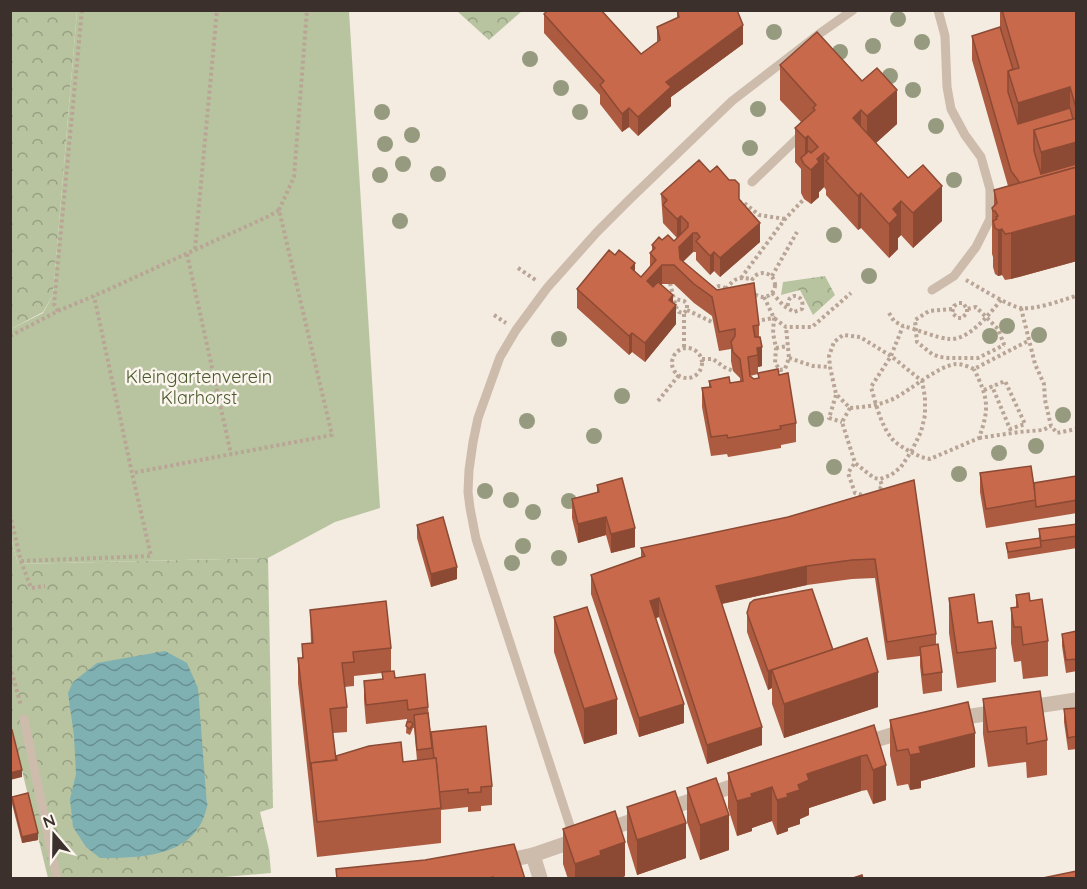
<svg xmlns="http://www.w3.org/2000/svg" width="1087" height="889" font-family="Quicksand,sans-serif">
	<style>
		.forest { fill: url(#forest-crowns) }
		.garden { fill: #b8c4a0 }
		.water { fill: url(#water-waves) }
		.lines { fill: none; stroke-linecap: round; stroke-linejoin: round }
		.path { stroke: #b9a596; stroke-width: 4; stroke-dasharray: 3 3; stroke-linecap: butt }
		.lane { stroke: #cdbbac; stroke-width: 9 }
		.street { stroke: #cdbbac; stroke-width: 15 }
		.tree { fill: #969b7f }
		.wall { fill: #ac5a40; fill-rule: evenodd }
		.shaded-wall { fill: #8c4a34 }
		.building { fill: #c8694b; stroke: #8c4a34; stroke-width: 1.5 }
		.labels { text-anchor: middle; stroke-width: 5; stroke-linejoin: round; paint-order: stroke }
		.park-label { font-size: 18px; fill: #4a5a2e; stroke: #fbf5ee }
	</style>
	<defs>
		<pattern id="forest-crowns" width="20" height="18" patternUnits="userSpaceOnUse" patternTransform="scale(1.5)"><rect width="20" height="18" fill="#b8c4a0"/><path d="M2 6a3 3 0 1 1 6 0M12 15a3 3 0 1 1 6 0" fill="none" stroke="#97a083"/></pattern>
		<pattern id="water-waves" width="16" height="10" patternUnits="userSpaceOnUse" patternTransform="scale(1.5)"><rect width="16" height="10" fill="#7fb0b2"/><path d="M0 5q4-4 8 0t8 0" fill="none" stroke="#699091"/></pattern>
	</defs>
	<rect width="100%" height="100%" fill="#f4ebe1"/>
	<g class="forest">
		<path d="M11,11H77L53,295L43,312L11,329Z"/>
		<path d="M457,11H522L489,40Z"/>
		<path d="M825,276L835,295L813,315L800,290L781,295L783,282Z"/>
		<path d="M10,534L18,564L268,558L273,808L260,812L269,850L271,873L212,878H48L11,725Z"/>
	</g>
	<path class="garden" d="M77,11H349L380,508L335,522L268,558L18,564L10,534L11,329L43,313L53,295Z"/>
	<path class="water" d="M165,651L187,663L198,688L207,806C197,857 142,858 100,858L86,847L73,827L70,799L76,774L74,736L68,693L73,682L97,663Z"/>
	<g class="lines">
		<g class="path">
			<path d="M739,203L743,202L759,215L785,219"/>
			<path d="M279,210L294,177L307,10"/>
			<path d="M195,249L217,10"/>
			<path d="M187,254L231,454"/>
			<path d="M518,268L537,281"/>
			<circle cx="763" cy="285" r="12"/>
			<path d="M772,276L797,232"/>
			<path d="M741,278L785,219L804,199"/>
			<path d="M966,280C979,287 1008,306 1021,308C1036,310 1062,300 1076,296"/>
			<path d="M670,283L676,307L679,312L684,313L687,310V304L684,301L675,299"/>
			<circle cx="720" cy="293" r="7"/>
			<path d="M726,289C736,277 738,277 753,279"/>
			<path d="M772,293L784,306L794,312L802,309C806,293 786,291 788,307"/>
			<path d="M764,297L774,318L786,327H812L851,293"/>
			<path d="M1001,300C990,313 969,341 949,339C937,338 916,329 903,326L891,356L871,387C876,404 881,427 894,441C899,445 905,449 911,452L921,432L925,415V397L922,381L891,356L860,337L843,335L834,342L829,356L830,367L836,394L850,408C866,407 881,405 895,398C912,389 938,366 956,364C963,364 969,367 974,369L1028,341"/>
			<path d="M1021,308L1035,364L1044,384L1045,400L1051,426L1057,433L1076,429"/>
			<path d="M952,309L929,311L915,320L917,342L932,354L940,357L949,358H978L1004,345"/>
			<path d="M967,309V313L962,318H958L952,313L954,306L959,303H963L967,309L976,307L998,329L1005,347"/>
			<path d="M687,310L714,323"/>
			<path d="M58,311L54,304L82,10"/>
			<path d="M889,313L894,321L903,326"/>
			<path d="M494,315L506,323"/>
			<path d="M756,321L774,318L773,333L776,348L775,363L780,370L785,369L789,358L786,327"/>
			<path d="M10,336L58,311L94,296L269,216L279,210L332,435L132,473L94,296"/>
			<path d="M684,347V313"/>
			<path d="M776,348L788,346"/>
			<circle cx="687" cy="363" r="15"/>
			<path d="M789,358L813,366L830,367"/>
			<path d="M702,359H713L724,367L733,371"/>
			<path d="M984,390L1005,381L1025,424L1010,429L992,386"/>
			<path d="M836,395L829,418L842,422"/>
			<path d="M658,401L679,375"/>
			<path d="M850,408L842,422L855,463L874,478L880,479L891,475L901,467L911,452L921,457L930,459L979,438C990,407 988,398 974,369"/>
			<path d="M979,438L1019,432L1043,430L1051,426"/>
			<path d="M854,464L848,473L855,493L866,496"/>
			<path d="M876,494L882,486L880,479"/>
			<path d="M10,514L21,561L31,588L45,586"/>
			<path d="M21,561L151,556L132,473"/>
			<path d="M10,666L21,706"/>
		</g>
		<g class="lane">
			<path d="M752,182L802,134"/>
			<path d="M932,290L954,276L976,247L990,219V189L981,157L965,135L951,109L947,87L945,36L938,10"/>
			<path d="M24,719L57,878"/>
			<path d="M574,838L476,539L470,508L468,492L469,470L473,442L478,418L500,357L516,330L547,288L597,232L630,199L732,101L819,34L853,10"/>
		</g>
		<g class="street">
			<path d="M952,719L1076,700"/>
			<path d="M859,745L908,730"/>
			<path d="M533,855L540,878"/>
			<path d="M500,862L533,855L745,782"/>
		</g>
	</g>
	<g class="tree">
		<circle cx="898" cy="19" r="8"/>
		<circle cx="774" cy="32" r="8"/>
		<circle cx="922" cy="42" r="8"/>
		<circle cx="873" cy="46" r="8"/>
		<circle cx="840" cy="52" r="8"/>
		<circle cx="530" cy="59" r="8"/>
		<circle cx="890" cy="76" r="8"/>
		<circle cx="561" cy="88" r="8"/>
		<circle cx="913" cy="90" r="8"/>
		<circle cx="758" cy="109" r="8"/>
		<circle cx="382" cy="112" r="8"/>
		<circle cx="580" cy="112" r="8"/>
		<circle cx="936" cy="126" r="8"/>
		<circle cx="412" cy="135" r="8"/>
		<circle cx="385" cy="144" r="8"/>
		<circle cx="750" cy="148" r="8"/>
		<circle cx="403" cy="164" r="8"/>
		<circle cx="438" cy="174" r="8"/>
		<circle cx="380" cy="175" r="8"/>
		<circle cx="954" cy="180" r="8"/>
		<circle cx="400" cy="221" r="8"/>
		<circle cx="834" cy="235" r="8"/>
		<circle cx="869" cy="276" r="8"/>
		<circle cx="1007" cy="326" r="8"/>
		<circle cx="1039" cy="335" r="8"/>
		<circle cx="990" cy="336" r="8"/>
		<circle cx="559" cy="339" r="8"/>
		<circle cx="622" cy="396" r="8"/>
		<circle cx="1063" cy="415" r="8"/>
		<circle cx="816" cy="419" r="8"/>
		<circle cx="527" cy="421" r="8"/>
		<circle cx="594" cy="436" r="8"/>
		<circle cx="1036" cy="446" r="8"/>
		<circle cx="999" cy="453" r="8"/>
		<circle cx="834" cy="467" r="8"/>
		<circle cx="959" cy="474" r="8"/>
		<circle cx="485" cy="491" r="8"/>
		<circle cx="511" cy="500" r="8"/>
		<circle cx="569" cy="501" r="8"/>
		<circle cx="533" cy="512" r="8"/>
		<circle cx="523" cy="546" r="8"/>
		<circle cx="559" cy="558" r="8"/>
		<circle cx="512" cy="563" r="8"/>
	</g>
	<g class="wall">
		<path d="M677,10L743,44L671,97V106L638,136L629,127L622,132L600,104V95L544,33V14L641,54L657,43V27L677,18Z"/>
		<path d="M1000,10H1077V261L1011,279L1005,280L1002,275L998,276L995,274L993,267V257L992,254V208L994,206V190L1008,186L972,60V36L1000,27Z"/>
		<path d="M780,65L897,124L876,143L942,221L913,248L901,235L898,238V249L889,258L861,228L858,230L826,195V190L824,187L819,192V197L811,204L804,199L801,193V169L795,162V128L801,122L780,100Z"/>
		<path d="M710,172L739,199L760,242L720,277L714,271L710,275L696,260V252H693L683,262L759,325V337L762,366L758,367V374L750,376L754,379L758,378V373L779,375L796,423V442L781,445V448L728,457L727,454L711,456L702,407V388L709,387V381L730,383L740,382V378L733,371L731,361V349L719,351L712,316L694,303L674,284H662L661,285L673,303L676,324L645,362L632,352L629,355L577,308V289L615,255L641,277L650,267V253L652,251V245L662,240L674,241L677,238L663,223L661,194Z"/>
		<path d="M980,473L1034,483L1077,476V513L986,528L980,492Z"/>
		<path d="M914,480L936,634V645L942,672V691L923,694L920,666V656L887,660L875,578L852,579L807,585L722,604L762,745L707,764L659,617L656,618L684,723L639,737L591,594V575L641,557V548L788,517Z"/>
		<path d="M597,485L635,547L611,553L606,535L578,543L572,518V499L597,493Z"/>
		<path d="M1077,524V548L1008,559L1006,543L1039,538V529Z"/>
		<path d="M417,525L457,579L431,587L417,538Z"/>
		<path d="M1016,595L1030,601L1048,641V676L1023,679L1021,661L1014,662L1011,643V608L1016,607Z"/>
		<path d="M949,598L978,623L996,648V682L957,688L949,633Z"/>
		<path d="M310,610L391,648V671L395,678L428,707L431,738L492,786V805L481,806V811L468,812V807L441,810V843L317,857L298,683V658H302V644H311ZM382,673V679L364,681V700L366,724L407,719L406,733L410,735L413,728H414L417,760L403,762L336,760L333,733L347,732V707L344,687L354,686V676Z"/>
		<path d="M747,613L833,650L878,707L784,738L772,704V688L768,690L747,632Z"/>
		<path d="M554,617L617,734L584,744L554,652Z"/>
		<path d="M1077,631V671L1066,673L1062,646V634Z"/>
		<path d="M983,699L1047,740V775L1027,778L1026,762L988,767L983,734Z"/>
		<path d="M1077,708V749L1068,750L1064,722V709Z"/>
		<path d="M890,720L975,767L921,781V788L910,790L908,784L897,786L890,755Z"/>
		<path d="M874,725L886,800L873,804L867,790L861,791L809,808V815L800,819V824L788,828V831L777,835L772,821L752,828V831L737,836L728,808V773Z"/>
		<path d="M687,788L729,850L700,860L687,822Z"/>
		<path d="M12,797L38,840L22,843L12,804Z"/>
		<path d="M627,807L686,858L637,875L627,842Z"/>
		<path d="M563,829L625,876L619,879H568L563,864Z"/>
	</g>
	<g class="shaded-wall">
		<path d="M743,25V44L671,97V106L638,136V117L666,82Z"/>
		<path d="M1070,87V133L1034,130L1018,148V103Z"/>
		<path d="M897,90V124L867,151V116Z"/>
		<path d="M629,108V127L622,132V114Z"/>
		<path d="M861,110V144L853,118Z"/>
		<path d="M808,136V167L805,165V138Z"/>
		<path d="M1077,139V201L1041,186V152Z"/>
		<path d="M824,153V187L819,192V197L811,204V170L817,159Z"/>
		<path d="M942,186V221L913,248V213Z"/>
		<path d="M861,193V228L858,230V196Z"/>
		<path d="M901,201V235L898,238V249L889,258V224L893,209Z"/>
		<path d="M1077,215V261L1011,279V233Z"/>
		<path d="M681,216V234L677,238V219Z"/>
		<path d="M760,223V242L720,277V258Z"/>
		<path d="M1002,229V275L998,276V230Z"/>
		<path d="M693,233V252L679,265V247Z"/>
		<path d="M714,252V271L710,275V256Z"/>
		<path d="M635,263V282L631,268Z"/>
		<path d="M662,265V284L647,300V281Z"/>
		<path d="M673,295V308L676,305V324L645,362V343L669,300Z"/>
		<path d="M632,333V352L629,355V336Z"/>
		<path d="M762,347V366L758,367L757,348Z"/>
		<path d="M606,517V535L578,543V524Z"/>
		<path d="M635,528V547L611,553V534Z"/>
		<path d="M807,566V585L716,605V586Z"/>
		<path d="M457,567V579L431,587V574Z"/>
		<path d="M659,598V617L650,620V601Z"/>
		<path d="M833,650L772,670V688L768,690V671Z"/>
		<path d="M878,672V707L784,738V704Z"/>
		<path d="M617,699V734L584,744V709Z"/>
		<path d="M684,704V723L639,737V718Z"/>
		<path d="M762,727V745L707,764V745Z"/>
		<path d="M975,733V767L921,781V788L910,790V755L919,747Z"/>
		<path d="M861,756V791L809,808V815L800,819V824L788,828V831L777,835V800L787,794L798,785L807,774Z"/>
		<path d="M886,765V800L873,804V770Z"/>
		<path d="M22,770V777L10,780V773Z"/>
		<path d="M772,787V821L752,828V831L737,836V801L751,794Z"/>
		<path d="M729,815V850L700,860V825Z"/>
		<path d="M686,823V858L637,875V840Z"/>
		<path d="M38,833V840L22,843V837Z"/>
		<path d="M625,842V876L619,879H575V864L600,851Z"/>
	</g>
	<g class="building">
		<path d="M548,10H601L641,54L660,40L657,27L679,17L677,10H737L743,25L666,82L671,87L638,117L629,108L622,114L600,85L604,81L544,14Z"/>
		<path d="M1002,10H1077V111L1070,87L1018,103L1008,71L1019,68Z"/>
		<path d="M1000,27L1013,69L1008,71V92L1018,124L1070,108L1073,119L1034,130V151L1041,174L1076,164L1077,167L1020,183L1011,171L972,36Z"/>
		<path d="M817,32L862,81L877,68L897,90L867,116L861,110L853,118L908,178L923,165L942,186L913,213L901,201L893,209L898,215L889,224L861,193L858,196L826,161L829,158L824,153L817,159L819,162L811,170L804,164L801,158L809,151L811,153L818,147L808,136L805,138L795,128L815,110L813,108L816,105L780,65Z"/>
		<path d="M1077,118V142L1041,152L1034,130Z"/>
		<path d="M699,160L710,172L717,166L729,180H735L739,184V199L760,223L720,258L714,252L710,256L696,241L700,237L697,233H693L679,247L680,259L717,290L754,283L759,325L753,326L755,337H760L762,347L757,348L758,355L748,357L750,376L754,379L759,378L758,373L778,369L779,375L788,373L796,423L780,426L781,429L728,438L727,435L711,437L702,388L711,387L709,381L729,377L730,383L743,381L740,359L733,352L731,342L735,336V329L719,332L712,297L694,284L674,265H662L647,281L653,287L658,282L673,295L669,300L676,305L645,343L632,333L629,336L577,289L609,250L615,255L619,250L635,263L631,268L641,277L656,260L650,253L655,248L652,245L659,237L662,240L668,235L674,241L688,227V223L681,216L677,219L663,205L667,200L661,194Z"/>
		<path d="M1077,167V215L1011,233L1005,234L1002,229L998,230L995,228L993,221L997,219L996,217L998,216L995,211H993L992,208L997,203L994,190Z"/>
		<path d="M1031,466L1036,500L986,509L980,473Z"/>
		<path d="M1077,476V500L1036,507L1034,483Z"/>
		<path d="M622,478L635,528L611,534L606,517L578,524L572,499L599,492L597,485Z"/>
		<path d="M914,480L936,634L887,642L875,559L852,560L807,566L716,586L762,727L707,745L659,598L650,601L684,704L639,718L591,575L645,556L641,548L788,517Z"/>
		<path d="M443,517L457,567L431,574L417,525Z"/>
		<path d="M1077,524V536L1041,541L1039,529Z"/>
		<path d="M1040,538L1041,547L1008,552L1006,543Z"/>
		<path d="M812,589L833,650L768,671L747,613L750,603L754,600Z"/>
		<path d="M1029,593L1030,601L1042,599L1048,641L1023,645L1021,627H1014L1011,608L1018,607L1016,595Z"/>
		<path d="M974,594L978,623L992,621L996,648L957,653L949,598Z"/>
		<path d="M386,601L391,648L353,652L354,662L342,663L347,707L330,709L336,760L311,763V771L298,658H303L302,644L313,643L310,610Z"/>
		<path d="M587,607L617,699L584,709L554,617Z"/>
		<path d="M1077,631V659L1066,660L1062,634Z"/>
		<path d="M867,638L878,672L784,704L772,670Z"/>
		<path d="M938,644L942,672L923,675L920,647Z"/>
		<path d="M394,671L395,678L425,674L428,707L408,710L407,700L366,705L364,681L383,679L382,672Z"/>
		<path d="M1040,691L1047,740L1027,744L1026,727L988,732L983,699Z"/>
		<path d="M968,702L975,733L919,747L921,753L910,755L908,749L897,751L890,720Z"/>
		<path d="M1077,708V736L1068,738L1064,709Z"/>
		<path d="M428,713L432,748L417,750L414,715Z"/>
		<path d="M407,722H411L413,724L410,729L406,726Z"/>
		<path d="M874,725L886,765L873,770L867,755L861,756L807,774L809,780L798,785L800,790L787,794L788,797L777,800L772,787L751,794L752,797L737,801L728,773Z"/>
		<path d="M486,726L492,786L481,787V792L468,793V789L439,792L436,758H434L431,732Z"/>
		<path d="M12,730L22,770L10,773V731Z"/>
		<path d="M401,742L403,762L436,758L441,808L317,822L311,763L337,760L336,756L369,746Z"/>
		<path d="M716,778L729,815L700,825L687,788Z"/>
		<path d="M675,791L686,823L637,840L627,807Z"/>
		<path d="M28,793L38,833L22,837L12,797Z"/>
		<path d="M615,811L625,842L600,851L601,855L575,864L563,829Z"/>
		<path d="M514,844L525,879H493V877L487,879H337L336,869L425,860Z"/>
		<path d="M1077,871V879H1038Z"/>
		<path d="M862,875L863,879H850Z"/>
	</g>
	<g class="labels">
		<g class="park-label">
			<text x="199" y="383">Kleingartenverein<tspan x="199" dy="21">Klarhorst</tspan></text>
		</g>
	</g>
	<rect width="1087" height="889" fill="none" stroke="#3b302b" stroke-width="24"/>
	<g transform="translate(54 835) rotate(340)" stroke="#fbf5ee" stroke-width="4.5" paint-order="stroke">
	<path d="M0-4.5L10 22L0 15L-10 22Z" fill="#3b302b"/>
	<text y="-9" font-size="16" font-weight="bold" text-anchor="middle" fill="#3b302b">N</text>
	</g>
</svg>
